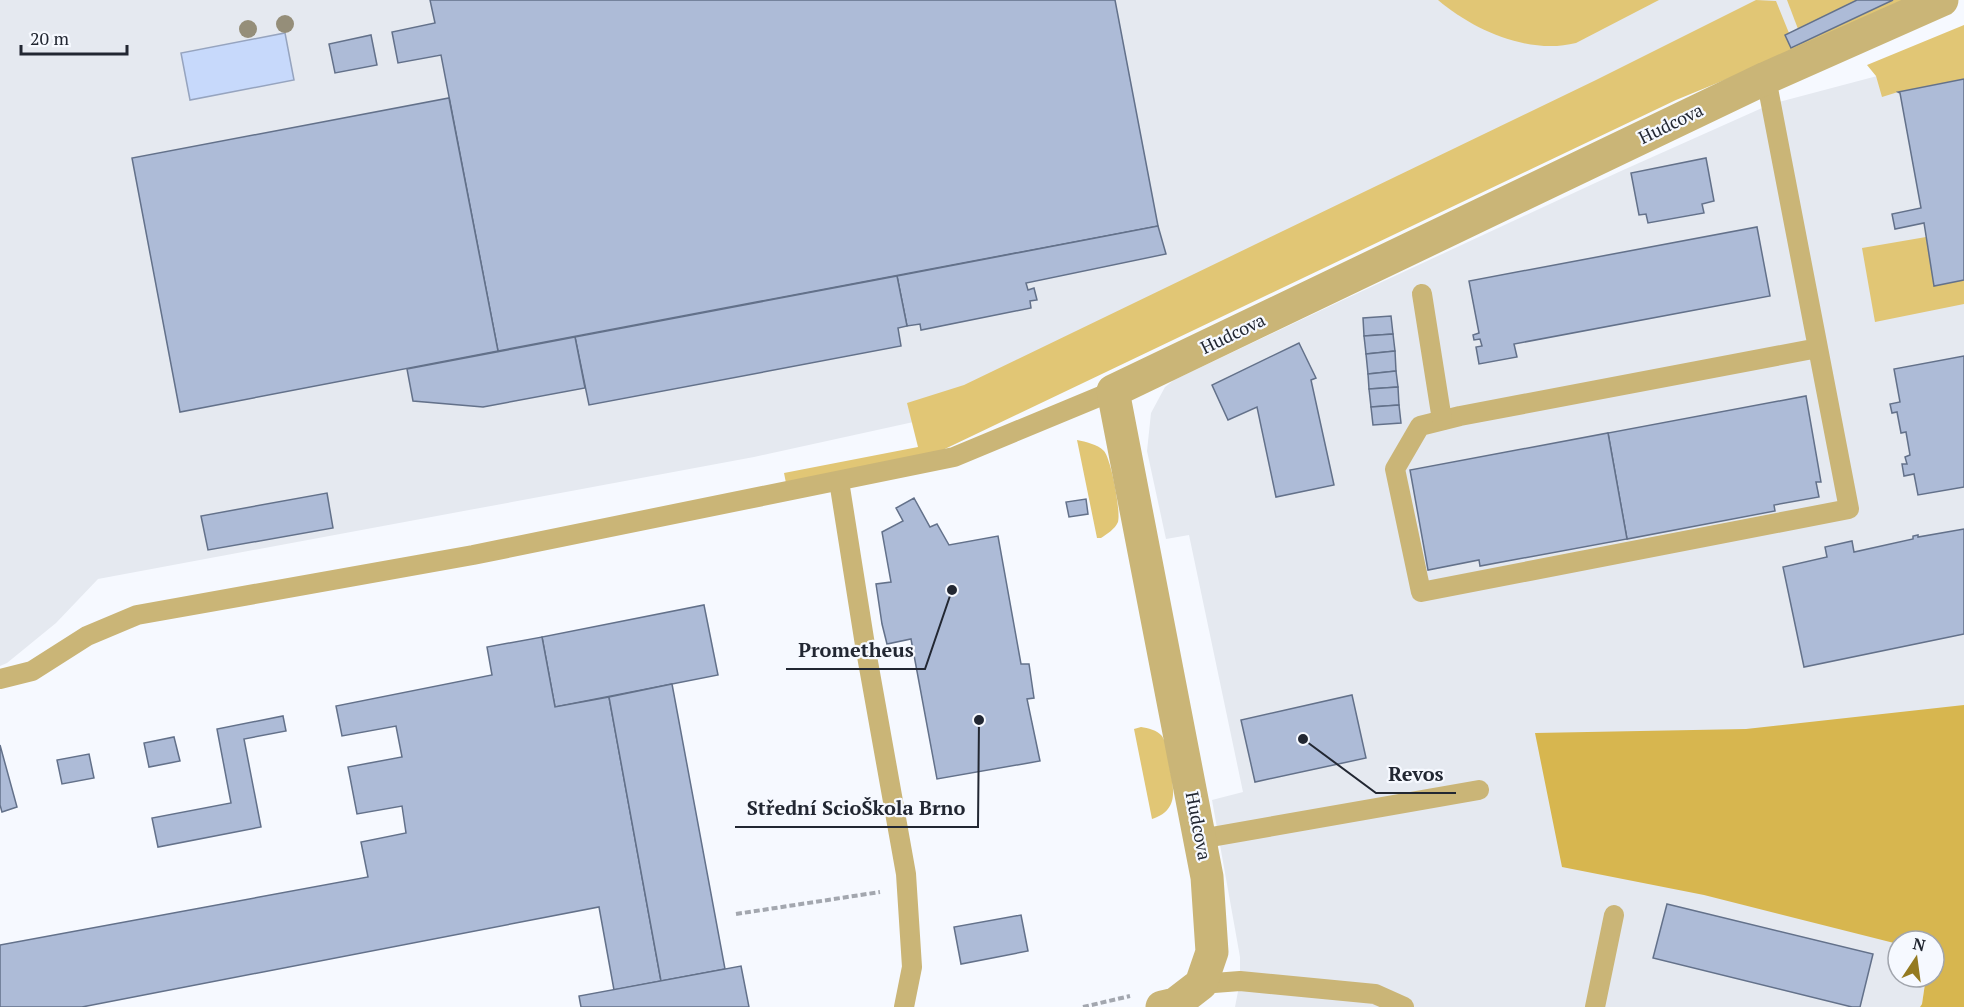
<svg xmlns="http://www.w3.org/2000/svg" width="1964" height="1007" font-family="'PT Serif',serif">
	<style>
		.built { fill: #e5e9f0 }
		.green { fill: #e1c675 }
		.forest { fill: #d7b64f }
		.water { fill: #c7d9fb; stroke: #96a4bf; stroke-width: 1.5 }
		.building { fill: #adbbd7; stroke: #63718a; stroke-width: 1.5 }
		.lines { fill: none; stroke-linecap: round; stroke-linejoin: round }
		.path { stroke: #a3a7af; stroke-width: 4; stroke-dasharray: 6 3; stroke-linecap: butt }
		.service { stroke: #cab577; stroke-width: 20 }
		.minor { stroke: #cab577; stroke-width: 33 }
		.tree { fill: #958e79 }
		.labels { text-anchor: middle; stroke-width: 4.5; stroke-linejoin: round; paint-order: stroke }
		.street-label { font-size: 18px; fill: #222732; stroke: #f6f9ff }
		.leader { fill: none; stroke: #222732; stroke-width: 2 }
		.callout-dot { fill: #222732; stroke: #f6f9ff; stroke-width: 2 }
		.callout-label { font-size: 20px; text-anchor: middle; font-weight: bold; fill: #222732; stroke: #f6f9ff; stroke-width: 4.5; stroke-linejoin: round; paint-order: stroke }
	</style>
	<rect width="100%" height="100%" fill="#f6f9ff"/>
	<g class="built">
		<path d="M0,0H1893L1791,48L1785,36L991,405L754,457L98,579L56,623L7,663L0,666Z"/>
		<path d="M1964,53V750L1898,941V977H1926L1922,1004L1920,1007H1235L1240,981V957L1212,800L1243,792L1189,535L1166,539L1147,451L1151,413L1165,387L1174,380L1343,300L1621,171L1771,104Z"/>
	</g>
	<g class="green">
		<path d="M1438,0H1659L1576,43C1529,55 1473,30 1438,0Z"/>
		<path d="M1756,0L1776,1L1789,33L1785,36L1792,48L1893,0H1919L1676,100L928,457L787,488L784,473L918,447L907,403L964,385L1596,80Z"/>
		<path d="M1787,0H1857L1798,29Z"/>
		<path d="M1964,25V79L1898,92L1882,97L1876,76L1867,65Z"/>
		<path d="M1926,237L1935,286L1964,280V304L1875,322L1862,248Z"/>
		<path d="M1077,440C1086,442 1097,444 1104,451C1111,459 1121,511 1118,522C1115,529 1107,534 1101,538H1097Z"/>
		<path d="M1141,727C1148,728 1157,730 1162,736C1167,744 1168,755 1169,764C1173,786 1181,810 1152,819L1134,729Z"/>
	</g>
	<path class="forest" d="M1964,705V1007H1920L1922,1004L1926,977H1934V941H1898V944L1704,895L1562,867L1535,733L1746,729Z"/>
	<path class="water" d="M285,33L294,80L190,100L181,53Z"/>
	<g class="building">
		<path d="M430,0H1115L1158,226L498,351L441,55L398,63L392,32L435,23Z"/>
		<path d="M1857,0H1893L1791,48L1785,35Z"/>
		<path d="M371,35L377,65L335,73L329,44Z"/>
		<path d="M1964,79V280L1934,286L1924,223L1895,229L1892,214L1921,208L1900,93L1898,92Z"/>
		<path d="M449,98L498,351L180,412L132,158Z"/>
		<path d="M1706,158L1714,201L1702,204L1704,213L1648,223L1646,214L1639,215L1631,173Z"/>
		<path d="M1158,226L1166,254L1026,283L1028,290L1034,288L1037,300L1030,301L1031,308L921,330L920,324L907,326L897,276Z"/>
		<path d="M1757,227L1770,296L1514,344L1517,357L1479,364L1476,347L1482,346L1480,339L1474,340L1473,335L1479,333L1469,281Z"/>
		<path d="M897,276L907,326L898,328L901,346L589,405L575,337Z"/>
		<path d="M1391,316L1393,334L1364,336L1363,318Z"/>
		<path d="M1393,334L1395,351L1366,354L1364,336Z"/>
		<path d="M575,337L585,388L483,407L413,401L407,369Z"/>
		<path d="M1299,343L1316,378L1311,380L1334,485L1276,497L1257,407L1228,420L1212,385Z"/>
		<path d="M1395,351L1396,371L1368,374L1366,354Z"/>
		<path d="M1964,356V487L1918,495L1914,474L1904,476L1902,464H1907L1905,457L1910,455L1906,432L1901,433L1897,412L1892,413L1890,404L1900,402L1894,369Z"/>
		<path d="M1396,371L1398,387L1369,389L1368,374Z"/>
		<path d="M1398,387L1399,405L1371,407L1369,389Z"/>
		<path d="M1806,396L1821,482H1816L1819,497L1774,505L1775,511L1627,539L1608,433Z"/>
		<path d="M1399,405L1401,423L1373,425L1371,407Z"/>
		<path d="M1608,433L1627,539L1480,566L1479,560L1428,570L1410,470Z"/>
		<path d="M327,493L333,528L208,550L201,516Z"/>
		<path d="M914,498L930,527L937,524L949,545L998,536L1021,664H1029L1034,698L1027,699L1040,761L937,779L911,639L887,644L882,624L876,584L891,582L882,532L903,521L896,508Z"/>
		<path d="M1086,499L1088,514L1069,517L1066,502Z"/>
		<path d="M1964,529V634L1804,667L1783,567L1827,557L1825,547L1852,541L1854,552L1913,539V536L1918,535V537Z"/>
		<path d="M704,605L718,675L555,707L542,637Z"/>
		<path d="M542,637L555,707L609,697L661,981L614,990L599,907L82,1007H0V945L368,877L361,842L406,833L402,806L357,814L348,767L402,757L396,726L342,736L336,706L492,675L487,647Z"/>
		<path d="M672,684L725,969L661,981L609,697Z"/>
		<path d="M1352,695L1366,758L1255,782L1241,720Z"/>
		<path d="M283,716L286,731L244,739L261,827L158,847L152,818L231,803L217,729Z"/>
		<path d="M174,737L180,761L149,767L144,743Z"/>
		<path d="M0,745L17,807L2,812L0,805Z"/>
		<path d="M89,754L94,778L62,784L57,760Z"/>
		<path d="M1667,904L1873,954L1860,1007H1852L1653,958Z"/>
		<path d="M1021,915L1028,951L961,964L954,927Z"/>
		<path d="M741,966L749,1007H581L579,996Z"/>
	</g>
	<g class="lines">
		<g class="path">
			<path d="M736,914L880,892"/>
			<path d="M1083,1007L1130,996"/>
		</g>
		<g class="service">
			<path d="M1766,78L1849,509L1421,592L1395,469L1420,426L1460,416L1818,348"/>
			<path d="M1422,294L1442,420"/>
			<path d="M839,481L865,645L906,874L912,967L904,1007"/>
			<path d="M0,679L32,671L87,636L137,615L473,555L954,457L1113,391"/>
			<path d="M1200,839L1479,790"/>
			<path d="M1201,984L1240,981L1375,994L1404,1007"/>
			<path d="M1595,1007L1614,915"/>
		</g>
		<path class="minor" d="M1162,1007L1175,1004L1201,984L1212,952L1207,877L1113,391L1766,78L1942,0"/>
	</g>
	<g class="tree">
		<circle cx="285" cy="24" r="9"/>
		<circle cx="248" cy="29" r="9"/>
	</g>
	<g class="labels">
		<g class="street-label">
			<text transform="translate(1671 124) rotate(-26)" y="6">Hudcova</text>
			<text transform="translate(1233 334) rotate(-26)" y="6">Hudcova</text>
			<text transform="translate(1198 826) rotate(79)" y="6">Hudcova</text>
		</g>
	</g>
	<path class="leader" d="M952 590L925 669H786M1303 739L1376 793H1456M979 720L978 827H735"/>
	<g class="callout-dot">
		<circle cx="952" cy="590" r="6"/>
		<circle cx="1303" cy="739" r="6"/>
		<circle cx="979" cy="720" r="6"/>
	</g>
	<g class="callout-label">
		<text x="856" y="657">Prometheus</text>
		<text x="1416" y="781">Revos</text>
		<text x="856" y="815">Střední ScioŠkola Brno</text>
	</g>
	<g transform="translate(1916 959) rotate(13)"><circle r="28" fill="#f6f9ff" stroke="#a1a5ad" stroke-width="1.5"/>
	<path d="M0-4.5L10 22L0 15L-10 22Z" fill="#947a21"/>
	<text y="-9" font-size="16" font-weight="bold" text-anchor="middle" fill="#222732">N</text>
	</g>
	<path d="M21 45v9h106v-9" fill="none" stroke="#222732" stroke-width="3"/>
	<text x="30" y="45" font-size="18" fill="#222732" stroke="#f6f9ff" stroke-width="4.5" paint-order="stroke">20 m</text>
</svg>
